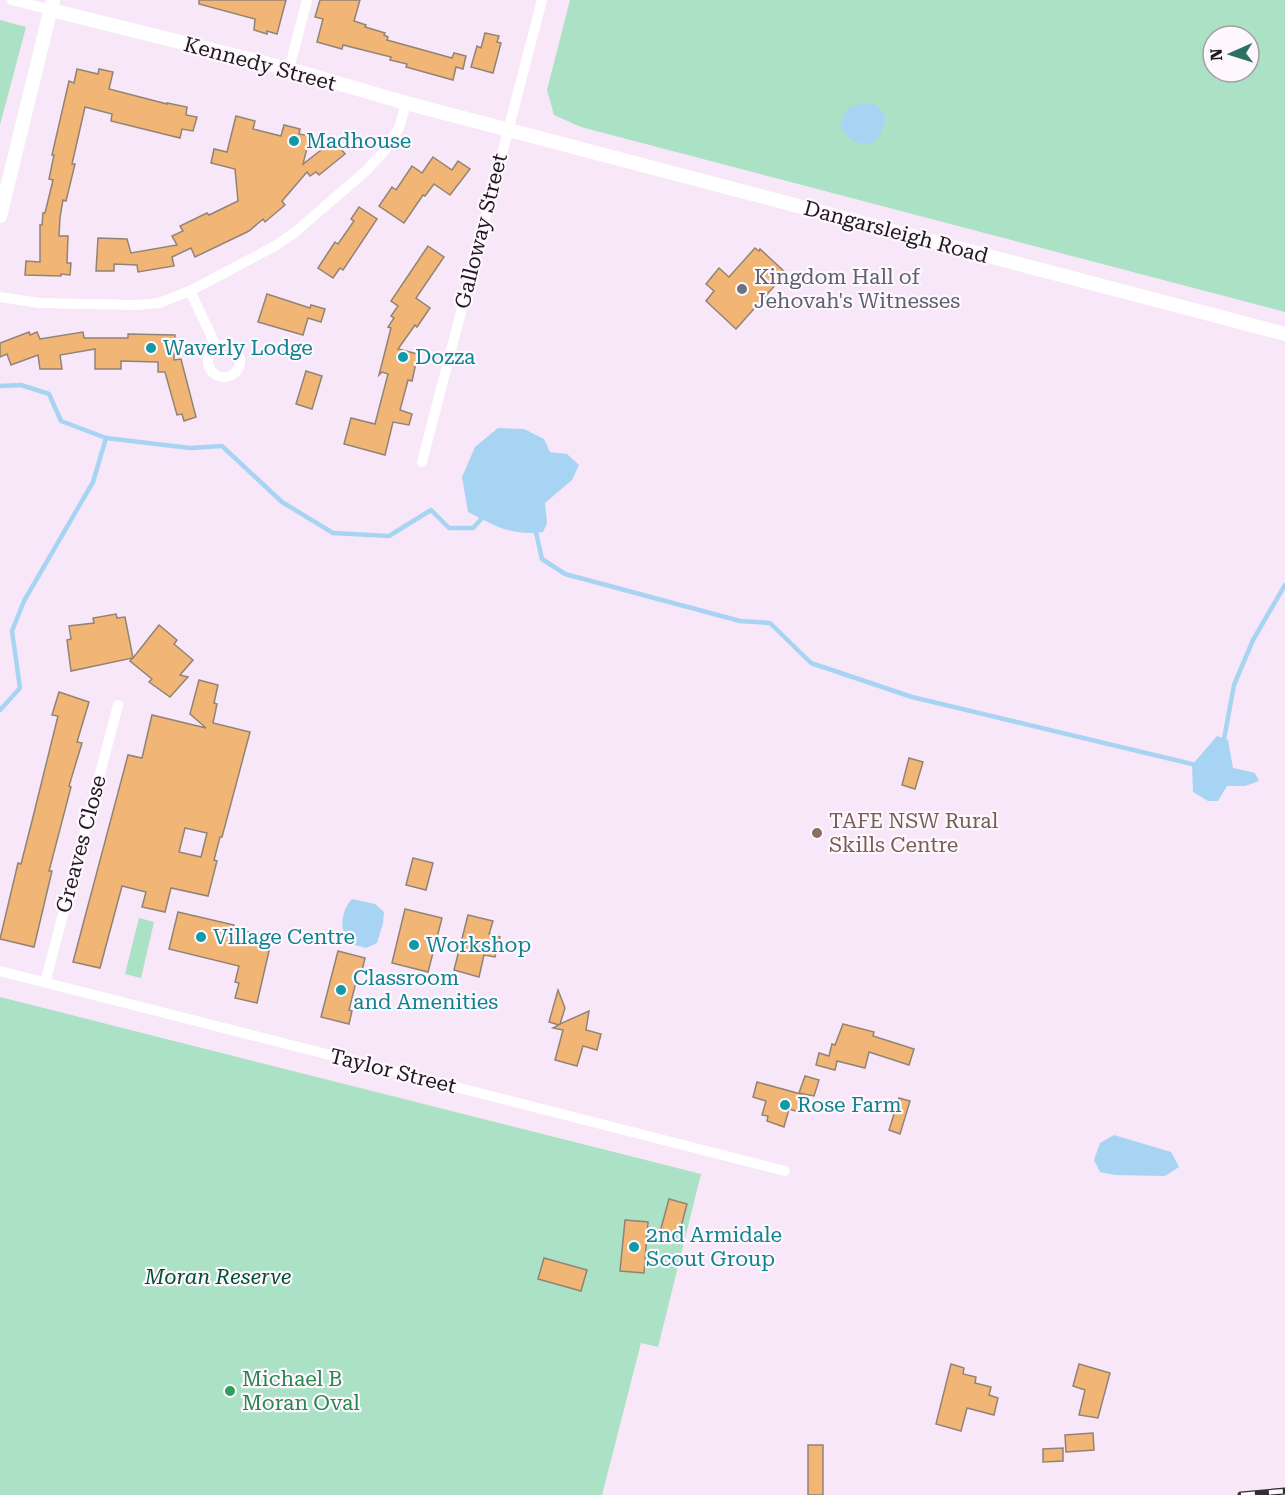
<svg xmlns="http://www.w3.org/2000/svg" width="1285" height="1495" font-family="'Roboto Serif',serif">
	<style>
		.green { fill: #abe1c5; fill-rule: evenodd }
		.water { fill: #a8d4f3 }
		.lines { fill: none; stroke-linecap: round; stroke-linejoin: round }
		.stream { stroke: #a8d4f3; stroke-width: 4.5 }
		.building { fill: #f1b676; stroke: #928375; stroke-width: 1.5; fill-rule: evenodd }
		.minor { stroke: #fff; stroke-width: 10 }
		.tertiary { stroke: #fff; stroke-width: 14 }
		.rail-casing { stroke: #352e35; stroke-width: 7 }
		.rail { stroke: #fef8fe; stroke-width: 4.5; stroke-dasharray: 14; stroke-linecap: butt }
		.culture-dot { fill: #0f9aa8; stroke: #fef8fe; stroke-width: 2 }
		.worship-dot { fill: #6b7280; stroke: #fef8fe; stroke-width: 2 }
		.education-dot { fill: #8d6e63; stroke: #fef8fe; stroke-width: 2 }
		.leisure-dot { fill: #2e9e5b; stroke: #fef8fe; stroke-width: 2 }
		.labels { text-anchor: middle; stroke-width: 4.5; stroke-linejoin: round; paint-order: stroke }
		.street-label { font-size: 21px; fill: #1f191f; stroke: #fef8fe }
		.culture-label { font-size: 21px; fill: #0d838f; stroke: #fef8fe; text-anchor: start }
		.worship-label { font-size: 21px; fill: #5b616d; stroke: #fef8fe; text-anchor: start }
		.education-label { font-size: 21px; fill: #785e54; stroke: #fef8fe; text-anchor: start }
		.park-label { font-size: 21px; font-style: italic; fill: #014e33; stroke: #fef8fe }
		.leisure-label { font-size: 21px; fill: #27864d; stroke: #fef8fe; text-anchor: start }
	</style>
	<rect width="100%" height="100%" fill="#f7e7f8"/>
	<g class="green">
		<path d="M570,0H1285V312L581,127L554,115L547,90ZM1213,36H1249V72H1213Z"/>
		<path d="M0,20L26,27L0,125Z"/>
		<path d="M139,918L154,922L141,978L125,974Z"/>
		<path d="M0,997L701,1174L658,1347L641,1343L602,1495H0Z"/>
	</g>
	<g class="water">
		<path d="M871,103C892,113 886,126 875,142C857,146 847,141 840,124L847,109L860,104Z"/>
		<path d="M498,428L524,429L544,439L550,452L567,454L579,465L572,480L545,503L547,523L543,532C511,536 495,526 468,512L462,477L475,447Z"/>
		<path d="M1217,736L1228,740L1233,768L1255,773L1259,781L1245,786H1227L1218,801H1208L1193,792L1192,765Z"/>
		<path d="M352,899L375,904L384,912L383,923L377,943L366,948L348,943C339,929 341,911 352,899Z"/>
		<path d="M1114,1135L1171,1152L1179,1167L1165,1176L1115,1175L1100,1172L1094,1160L1100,1143Z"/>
	</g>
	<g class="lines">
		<g class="stream">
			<path d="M0,386L21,385L49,394L61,421L106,438L190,448L222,446L282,502L333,533L389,536L431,510L449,528H473L485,515"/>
			<path d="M535,528L542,559L565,574L740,621L770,623L811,663L912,697L1196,765"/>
			<path d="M0,710L20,688L12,631L24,601L93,482L106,438"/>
			<path d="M1221,744L1224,739L1234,685L1253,640L1285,585"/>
		</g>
	</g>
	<g class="building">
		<path d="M199,0H286L277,34L267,31V34L254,30L255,19L199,4Z"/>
		<path d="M320,0H360L354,21L366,25L365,27L385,33L384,35L388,37L387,40L452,58L454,53L466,56L463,69L456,67L453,80L406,67L407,64L390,60L391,57L343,45L342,49L317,42L323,19L315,17Z"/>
		<path d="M485,33L499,36L497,42L501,43L493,73L471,67L477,46L481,48Z"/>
		<path d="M77,69L98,74L99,69L113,72L109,89L167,104V103L187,107L186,115L197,117L193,131L182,129L180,138L111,121L112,114L85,107L72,164H75L66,201L63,200L60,217L59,236H68L67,263H71L70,275L61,274V276L25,275L26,261L40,262V225H42L43,213H45L53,180L49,179L54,155H52L69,81L74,83Z"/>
		<path d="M236,116L255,121L253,129L281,136L284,125L300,129L299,134L310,136L303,164L334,140L345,154L319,175L316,172L310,176L307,172L282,201L285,205L265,222L263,219L249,231L195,257L191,248L172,257L174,266L138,272L137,265L114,264V271H96L98,238L127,239L131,253L177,245L172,236L183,231L180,226L207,213L209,215L238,201L235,169L211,163L214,149L227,152Z"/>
		<path d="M433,157L452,170L458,161L470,169L450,195L434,184L425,196L423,195L404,223L379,206L392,187L396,190L412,166L422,173Z"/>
		<path d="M359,207L377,219L343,270L340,268L333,278L318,268L335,242L338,244L354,221L351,219Z"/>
		<path d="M428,246L444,257L416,298L430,308L417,327L415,325L398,349L418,354L412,381L408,380L400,410L412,414L409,425L393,422L385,455L344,444L351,418L375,424L388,374L382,372L379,375L391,328L388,327L394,318L391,316L398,306L391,301Z"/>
		<path d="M755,248L759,251L760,249L786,273L736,329L706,301L714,291L706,284L719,268L729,277Z"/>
		<path d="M267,294L310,308L311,305L325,309L321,322L308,318L303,335L258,322Z"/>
		<path d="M29,332L30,335L37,332L40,339L83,332L84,338H128V334L175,335L174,360L181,359L196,417L184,421L182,414L177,415L165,372H158V362L121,361V369H95V349L60,355L62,369H40L38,355L11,365L7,354L0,357V343Z"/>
		<path d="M306,371L322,376L312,409L296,404Z"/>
		<path d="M116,614L117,618L125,617L133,658L159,625L177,640L174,644L193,660L180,675L188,677L170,697L149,682L152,679L130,661L132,658L71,671L67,640L71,639L69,626L94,623L93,618Z"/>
		<path d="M199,680L218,685L214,703L217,704L213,723L250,732L222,837H220L214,860L217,861L208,896L171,888L165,912L142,907L146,892L122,886L100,968L73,962L128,755L142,758L152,715L206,728L190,714ZM185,828L207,833L201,857L179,852Z"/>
		<path d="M59,692L89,702L77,742L82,743L69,786L71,787L49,871H52L34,947L0,939L18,863L21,864L32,821L58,716L52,715Z"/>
		<path d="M909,758L923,762L915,789L902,785Z"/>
		<path d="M413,858L433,863L426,890L406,885Z"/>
		<path d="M405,909L442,918L428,972L392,963Z"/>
		<path d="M178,912L234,925L233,928L272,938L257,1003L235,998L239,983L235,982L239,966L169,949Z"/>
		<path d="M468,915L493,921L489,934L500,937L495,957L484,955L479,977L454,970Z"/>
		<path d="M338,951L365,958L362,971L359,970L349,1010L352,1011L349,1024L321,1017Z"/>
		<path d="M558,990L565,1008L560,1024L589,1011L586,1030L601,1034L597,1050L583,1046L577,1066L555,1060L563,1030L553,1028L559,1025L549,1022Z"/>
		<path d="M843,1024L874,1032L873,1036L914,1049L909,1065L869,1052L865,1068L837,1061L835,1070L816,1065L819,1053L829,1056L832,1044L835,1045Z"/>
		<path d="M805,1076L819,1080L814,1096L799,1093Z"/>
		<path d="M757,1082L808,1096L803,1113L789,1109L784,1127L767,1121L768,1116L762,1115L766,1101L753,1097Z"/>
		<path d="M899,1098L910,1101L900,1134L889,1130Z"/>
		<path d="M669,1199L687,1204L680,1231H677L676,1236L660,1232Z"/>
		<path d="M625,1220L648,1222L644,1273L620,1271Z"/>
		<path d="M544,1258L587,1270L581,1291L538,1279Z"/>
		<path d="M951,1364L964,1368L963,1374L976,1377L975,1383L991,1387L989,1395L998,1398L994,1415L967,1408L961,1431L936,1424Z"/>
		<path d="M1079,1364L1110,1373L1098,1418L1079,1415L1085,1390L1073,1386Z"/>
		<path d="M1093,1433L1094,1450L1066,1452L1065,1435Z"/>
		<rect x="808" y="1445" width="15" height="50"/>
		<path d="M1063,1448V1461L1043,1462V1449Z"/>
	</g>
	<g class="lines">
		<g class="minor">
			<path d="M12,0L51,10"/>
			<path d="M289,69L307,0"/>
			<path d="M190,291L217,348"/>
			<path d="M0,297L39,303L136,305L159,303L190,291L275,246L294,233L367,170L385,150L399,128L406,103"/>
			<circle cx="224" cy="361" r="16"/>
			<path d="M422,462L542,0"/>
			<path d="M0,971L785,1171"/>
			<path d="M45,983L118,705"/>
		</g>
		<g class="tertiary">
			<path d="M51,10L289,69L406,103L1285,334"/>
			<path d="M0,216L53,0"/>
		</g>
		<g class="rail-casing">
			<path id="rail" d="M1241,1495L1285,1491"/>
		</g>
		<use href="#rail" class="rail"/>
	</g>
	<g class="culture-dot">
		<circle cx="294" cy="141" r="6"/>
		<circle cx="151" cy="348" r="6"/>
		<circle cx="403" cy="357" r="6"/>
		<circle cx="201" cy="937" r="6"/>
		<circle cx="414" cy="945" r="6"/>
		<circle cx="341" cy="990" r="6"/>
		<circle cx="785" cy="1105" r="6"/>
		<circle cx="634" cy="1247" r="6"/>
	</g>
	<circle class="worship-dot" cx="742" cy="289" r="6"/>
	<circle class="education-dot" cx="817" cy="833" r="6"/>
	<circle class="leisure-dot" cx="230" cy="1391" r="6"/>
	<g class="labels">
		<g class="street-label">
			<text transform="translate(260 64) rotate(15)" y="7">Kennedy Street</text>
			<text transform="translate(481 231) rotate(-76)" y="7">Galloway Street</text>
			<text transform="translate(896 232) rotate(15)" y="7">Dangarsleigh Road</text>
			<text transform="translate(81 844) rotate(-75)" y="7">Greaves Close</text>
			<text transform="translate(393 1071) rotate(14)" y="7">Taylor Street</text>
		</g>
		<g class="culture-label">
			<text x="306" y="148">Madhouse</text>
			<text x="163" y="355">Waverly Lodge</text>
			<text x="415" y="364">Dozza</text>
			<text x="213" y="944">Village Centre</text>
			<text x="426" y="952">Workshop</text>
			<text x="353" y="985">Classroom<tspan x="353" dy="24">and Amenities</tspan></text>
			<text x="797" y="1112">Rose Farm</text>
			<text x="646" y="1242">2nd Armidale<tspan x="646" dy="24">Scout Group</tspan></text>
		</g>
		<g class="worship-label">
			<text x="754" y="284">Kingdom Hall of<tspan x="754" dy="24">Jehovah's Witnesses</tspan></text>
		</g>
		<g class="education-label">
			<text x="829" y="828">TAFE NSW Rural<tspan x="829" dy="24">Skills Centre</tspan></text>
		</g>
		<g class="park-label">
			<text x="218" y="1284">Moran Reserve</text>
		</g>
		<g class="leisure-label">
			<text x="242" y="1386">Michael B<tspan x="242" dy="24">Moran Oval</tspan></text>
		</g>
	</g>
	<g transform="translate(1231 54) rotate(267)"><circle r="28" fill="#fef8fe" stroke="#a59fa5" stroke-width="1.5"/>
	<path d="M0-4.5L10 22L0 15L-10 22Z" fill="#2c7166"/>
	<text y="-9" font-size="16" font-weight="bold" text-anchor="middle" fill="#1f191f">N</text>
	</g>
</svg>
